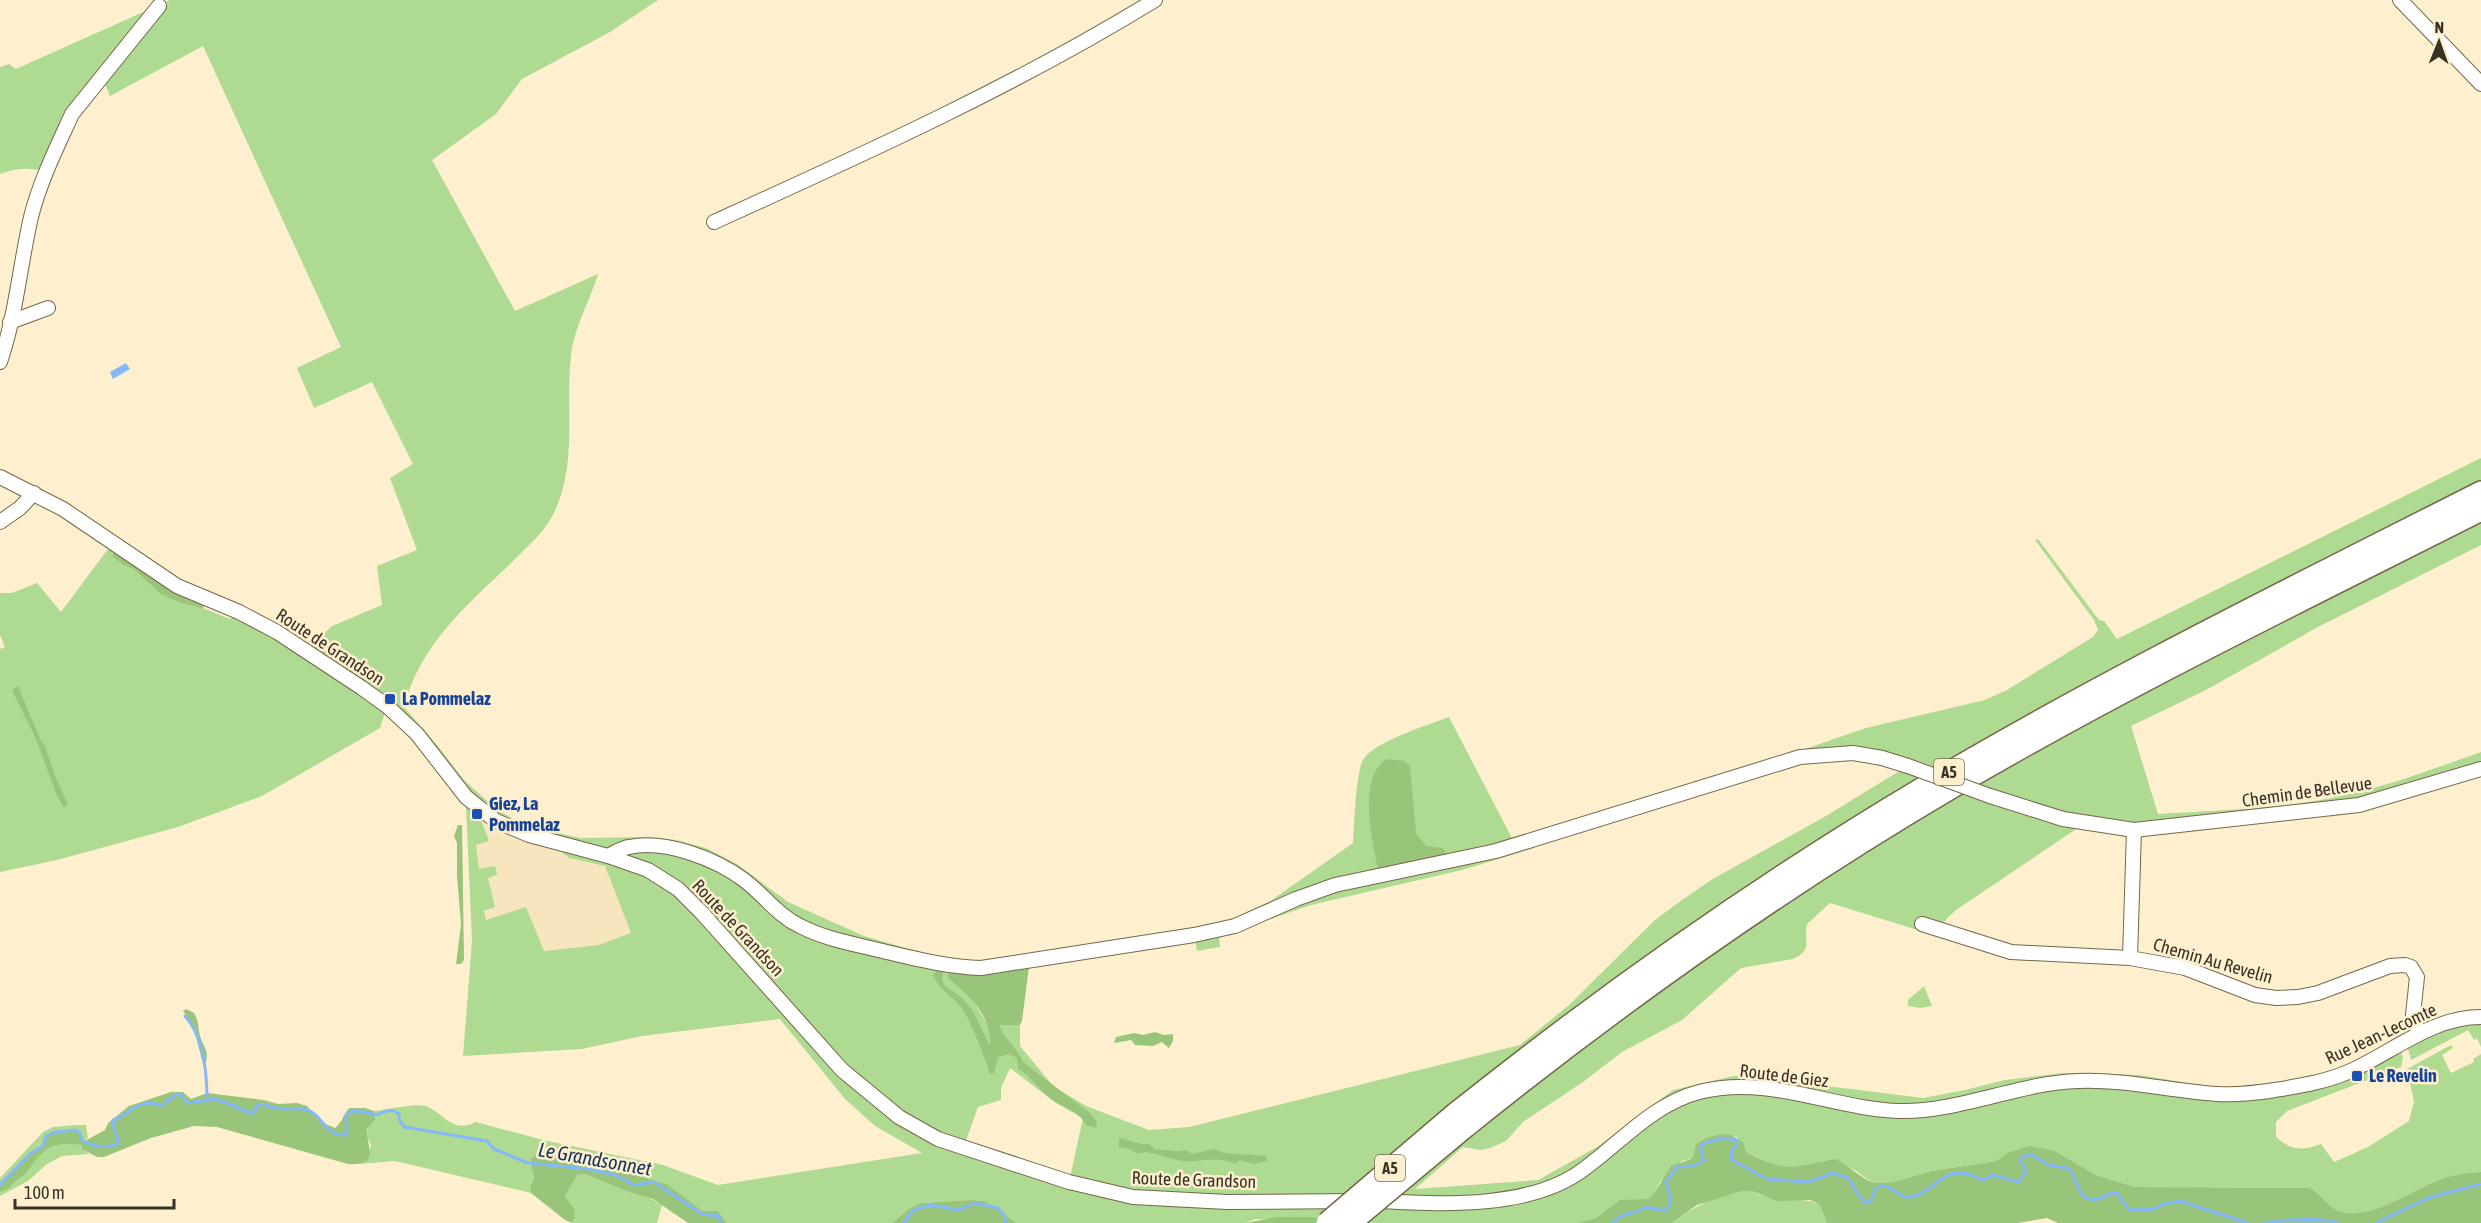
<svg xmlns="http://www.w3.org/2000/svg" width="2481" height="1223" font-family="'Asap Condensed',sans-serif">
	<style>
		.built { fill: #f7e5bd }
		.green { fill: #aeda91; fill-rule: evenodd }
		.forest { fill: #99c57a }
		.water { fill: #84b8fb }
		.lines { fill: none; stroke-linecap: round; stroke-linejoin: round }
		.stream { stroke: #84b8fb; stroke-width: 3 }
		.minor-casing { stroke: #74674a; stroke-width: 16 }
		.highway-casing { stroke: #74674a; stroke-width: 24 }
		.minor { stroke: #fff; stroke-width: 14 }
		.highway { stroke: #fff; stroke-width: 21 }
		.minor-bridge-casing { stroke: #74674a; stroke-width: 16; stroke-linecap: butt }
		.highway-bridge-casing { stroke: #74674a; stroke-width: 24; stroke-linecap: butt }
		.minor-bridge { stroke: #fff; stroke-width: 14 }
		.highway-bridge { stroke: #fff; stroke-width: 21 }
		.transit-dot { fill: #1a4fb4; stroke: #fef0cf; stroke-width: 2 }
		.labels { text-anchor: middle; stroke-width: 5; stroke-linejoin: round; paint-order: stroke }
		.shield { fill: #fef0cf; stroke: #736b59; stroke-width: 1.5 }
		.shield-label { font-size: 16px; font-weight: bold; fill: #383226 }
		.street-label { font-size: 18px; fill: #383226; stroke: #fef0cf }
		.transit-label { font-size: 18px; font-weight: bold; fill: #164399; stroke: #fef0cf; text-anchor: start }
		.water-label { font-size: 20px; font-style: italic; fill: #10335d; stroke: #fef0cf }
	</style>
	<rect width="100%" height="100%" fill="#fef0cf"/>
	<path class="built" d="M466,797L552,841L569,858L605,866L631,933L599,945L543,951L526,907L486,920L484,911L494,907L488,878L497,875L479,870L475,844L489,841L479,816L466,807Z"/>
	<g class="green">
		<path d="M170,0H658L610,32L522,79L496,114L432,160L515,311L598,274C590,301 574,327 571,356C565,409 578,462 554,513C544,533 526,548 510,564C465,607 420,645 404,707L438,746L464,780L496,809L515,820L532,827L580,838L650,837L676,840L706,848L737,864L788,902L864,936L948,960L976,961L1194,928L1229,920L1269,902L1353,843C1354,827 1356,771 1363,760C1374,741 1429,725 1449,717L1515,844L1533,839L1534,848L1462,870L1311,905L1219,937L1220,947L1197,951L1194,935L1026,961L970,996L990,1028L999,1025H1020V1046L1054,1087L1086,1106L1149,1130L1189,1127L1520,1045L1569,1005L1655,920L1682,900L1711,880L1826,816L1901,770L1904,765L1799,751L1866,728L1985,700L2007,690L2093,637L2098,630L2094,620L2035,540L2038,539L2099,620L2104,621L2117,639L2481,458V545L2318,627L2206,690L2131,726L2158,814C2217,810 2278,809 2336,797C2386,787 2433,769 2481,752V769L2380,800L2195,825L2085,823L1956,910L1937,928L1921,931L1830,903L1807,924C1803,941 1814,949 1793,959L1741,968L1682,1020L1622,1052L1583,1082L1523,1122L1506,1141L1490,1148L1481,1150L1463,1147L1415,1189L1538,1180L1597,1147L1673,1090L1734,1076L1762,1078L1923,1098L1965,1090L2005,1080L2062,1073L2139,1075L2219,1088L2252,1085L2263,1096L2334,1078L2399,1045L2403,1058L2401,1067L2287,1111L2276,1122V1137C2293,1151 2300,1151 2321,1144L2334,1162L2368,1147L2409,1121L2414,1102L2407,1069L2451,1045L2453,1048L2442,1055L2451,1073L2474,1062L2473,1059L2481,1054V1172C2469,1172 2456,1174 2444,1178C2414,1188 2371,1222 2339,1211C2327,1206 2321,1194 2310,1188L2135,1187L2096,1175L2055,1151L2007,1153L1996,1161L1931,1171L1894,1182L1876,1183L1867,1179L1855,1170L1825,1161L1812,1166L1781,1168L1746,1152L1737,1137L1725,1134L1690,1159L1682,1161L1660,1182L1655,1192L1648,1199L1606,1211L1596,1218L1576,1223H1357L1256,1219L1245,1223H1017L985,1201L970,1200L920,1203L910,1208L892,1223H727L718,1211H703L667,1184L586,1160L553,1155H537L530,1159L534,1179L531,1184V1193L395,1161L359,1164L366,1161L371,1145C366,1135 365,1128 375,1119L374,1111C386,1110 416,1103 426,1106C445,1114 452,1134 476,1122L543,1140L663,1165L718,1185L922,1153L875,1126L845,1099L780,1019L642,1036L582,1049L463,1056L472,941L466,807L479,815L489,841L476,845L479,869L495,866L497,875L488,878L495,907L484,911L486,920L526,907L544,951L599,945L631,933L605,866L569,858L557,848L496,821L387,706L380,728L262,796L178,827L57,860L0,872V649L5,647L0,635V593H12L37,583L61,612L108,549L115,552L179,595L204,605L203,608L230,619L235,616L301,655L332,626L382,605L377,566L417,550L390,478L413,464L372,382L314,408L297,368L341,347L203,46L110,96L102,77L72,114L47,172C30,167 16,168 0,174V67L9,64L16,69ZM1010,1068L1056,1103L1083,1118L1069,1182L963,1149L978,1107L1001,1100V1088Z"/>
		<path d="M1924,986L1932,1006L1920,1008L1908,1006V1000Z"/>
		<path d="M2481,1017V1047L2477,1038L2474,1040L2468,1030L2411,1060L2406,1041Z"/>
		<path d="M75,1125H86L88,1138L83,1141L82,1148L89,1154L62,1156L47,1164L28,1181L0,1196V1178L43,1132L53,1127Z"/>
		<path d="M578,1174H585L626,1191L644,1195L662,1205L657,1223H572L575,1218L565,1196Z"/>
		<path d="M1752,1191C1778,1206 1796,1195 1819,1204L1827,1223H1672C1697,1205 1720,1192 1752,1191Z"/>
	</g>
	<g class="forest">
		<path d="M115,552L179,595L204,605L203,608L181,603L161,594L134,569L124,565L112,556Z"/>
		<path d="M18,686L40,739L45,746L55,776L68,804L64,808L58,798L36,739L12,690Z"/>
		<path d="M1387,759L1404,761L1410,766L1416,833L1426,846L1443,848L1446,854L1378,869C1372,841 1357,776 1387,759Z"/>
		<path d="M458,825H462L464,960L461,964H456L461,924L457,876V843L454,836Z"/>
		<path d="M1029,967L1022,1021L1020,1025H999C1005,1040 1017,1047 1023,1062L1091,1114L1097,1122L1096,1128L1086,1125C1080,1111 1060,1107 1049,1097C1037,1088 1031,1076 1018,1069L1017,1058L1010,1054L998,1057L994,1073L990,1074C986,1059 971,1022 963,1010C952,994 942,994 933,975L937,971L943,972L942,979L945,987C974,1001 976,1020 990,1046C992,1016 970,996 948,978V975L952,972Z"/>
		<path d="M186,1009L194,1013C198,1020 198,1023 199,1031C201,1047 212,1048 204,1068L193,1025L183,1011Z"/>
		<path d="M1155,1032L1164,1035L1173,1034V1041L1169,1048L1162,1042L1153,1046L1135,1045L1131,1040L1114,1043L1116,1037L1134,1033L1143,1035Z"/>
		<path d="M171,1092H183L191,1099L207,1093L264,1100L278,1104L297,1103L307,1106L321,1122L335,1128C342,1123 343,1115 349,1108H365L374,1111L375,1120L367,1129C367,1148 380,1166 348,1164L217,1127L194,1126L151,1138L104,1157H97L82,1149V1145C51,1140 43,1149 26,1173C24,1176 18,1178 15,1182C10,1187 8,1190 0,1192V1185L30,1154L43,1146L46,1136L55,1132L76,1130L80,1133L83,1142L105,1130L108,1123L129,1106Z"/>
		<path d="M1725,1134L1731,1135L1743,1142L1746,1152C1790,1174 1790,1167 1836,1159L1867,1180L1876,1183L1894,1182L1931,1171L1996,1161L2007,1153L2030,1146L2055,1151L2096,1175L2135,1187L2310,1188C2321,1194 2327,1206 2339,1211C2371,1222 2414,1188 2444,1178C2456,1174 2469,1172 2481,1172V1223H2058L2047,1218L2018,1223H1827L1819,1204L1810,1200L1776,1201L1752,1191L1738,1192L1697,1205L1672,1223H1576L1596,1218L1620,1200L1648,1199L1655,1192L1671,1166L1691,1159L1694,1155L1696,1144L1708,1137Z"/>
		<path d="M1119,1138C1131,1140 1138,1145 1149,1144L1156,1150C1167,1149 1175,1153 1186,1150L1192,1154L1214,1149L1224,1153L1266,1156L1267,1161L1254,1164L1240,1160L1235,1164C1217,1155 1201,1163 1183,1161C1171,1160 1157,1153 1146,1152C1143,1152 1141,1154 1137,1153C1129,1150 1128,1147 1119,1148Z"/>
		<path d="M537,1155L586,1160L667,1184L703,1211H718L727,1223H688L653,1199L626,1191L585,1174H578L565,1196L574,1209L575,1218L572,1223L565,1220L531,1193V1184L534,1179L530,1159Z"/>
		<path d="M970,1200L985,1201L1017,1223H892L910,1208L920,1203Z"/>
		<path d="M1277,1217H1312L1357,1223H1245Z"/>
	</g>
	<path class="water" d="M126,363L130,369L113,379L110,372Z"/>
	<g class="lines">
		<g class="stream">
			<path d="M185,1016C203,1036 207,1072 207,1099"/>
			<path d="M0,1185L30,1154L43,1146L46,1136L55,1132L76,1130L80,1133L81,1139C89,1147 109,1149 118,1143C119,1135 112,1130 113,1120C126,1116 135,1103 149,1103C154,1103 158,1105 163,1105L176,1094L181,1095L188,1103L216,1099L251,1113H255L256,1106L261,1104C266,1105 270,1107 275,1108C288,1111 303,1105 313,1113C325,1122 327,1135 344,1135L347,1132L346,1115C356,1107 366,1113 376,1115C385,1112 390,1107 399,1114V1119L404,1127L487,1141L494,1149L528,1163L589,1169L615,1175L634,1185L654,1182L702,1214L719,1216L720,1223"/>
			<path d="M903,1223L914,1210L930,1205L959,1210L975,1203L998,1208L1004,1215L1006,1223"/>
			<path d="M1612,1223C1625,1210 1632,1216 1646,1207L1665,1211C1674,1204 1669,1191 1666,1182L1677,1167L1693,1166L1704,1161L1700,1148L1704,1143L1723,1138L1737,1140V1144L1731,1153L1732,1160L1767,1179L1808,1182L1833,1173L1848,1178L1864,1203L1871,1201L1875,1189C1889,1179 1895,1198 1909,1197C1929,1196 1941,1171 1961,1173C1969,1173 1977,1178 1984,1180L1992,1175L2019,1182L2026,1171L2020,1161C2028,1146 2039,1162 2050,1165C2056,1167 2062,1166 2069,1169C2079,1180 2076,1203 2098,1199C2105,1197 2109,1192 2117,1193L2129,1210L2155,1209L2163,1204L2180,1201L2248,1223"/>
			<path d="M2263,1223C2279,1220 2323,1217 2337,1223"/>
			<path d="M2376,1223L2428,1198L2481,1184"/>
		</g>
		<g class="minor-casing">
			<g id="minor">
				<path d="M2400,0L2481,84"/>
				<path d="M714,222C864,154 1015,86 1155,0"/>
				<path d="M10,322L48,308"/>
				<path d="M0,362C16,315 20,265 31,217C40,181 57,147 72,114L159,6"/>
				<path d="M0,477L63,509L177,586L239,612L277,632L362,688L387,706L417,734L466,797L496,821L529,835L608,856L648,870L678,889L702,913L842,1070L899,1117L938,1139L1069,1182L1133,1197L1227,1202L1356,1201"/>
				<path d="M0,522L20,508L34,493"/>
				<path d="M1990,796L2063,819L2134,830L2359,805L2481,769"/>
				<path d="M2134,830L2130,958L2185,968L2255,995L2276,998L2298,997L2318,993L2390,966L2405,965L2411,967L2417,977L2413,1015L2419,1033"/>
				<path d="M608,856C614,853 622,848 629,847C665,839 716,859 744,880C764,895 777,915 800,926C823,938 849,943 874,949C909,957 944,967 981,968L1194,935L1235,926L1296,899L1335,885L1496,851L1800,757L1853,753L1882,758L1908,766"/>
				<path d="M1922,924L2011,952L2130,958"/>
				<path d="M1375,1201C1440,1204 1530,1210 1584,1169C1621,1142 1653,1104 1699,1092C1769,1074 1832,1109 1900,1111C1960,1112 2018,1083 2078,1081C2125,1079 2170,1091 2217,1094C2236,1095 2256,1093 2275,1090C2299,1086 2325,1082 2348,1072C2392,1053 2431,1017 2481,1017"/>
			</g>
		</g>
		<g class="highway-casing">
			<g id="highway">
				<path d="M1455,1114C1604,995 1761,884 1926,786C2106,679 2294,587 2481,492"/>
				<path d="M1465,1127C1619,1003 1781,888 1951,788C2123,687 2303,600 2481,510"/>
			</g>
		</g>
		<use href="#minor" class="minor"/>
		<use href="#highway" class="highway"/>
		<g class="minor-bridge-casing">
			<path id="minor-bridge" d="M1908,766L1990,796"/>
		</g>
		<g class="highway-bridge-casing">
			<g id="highway-bridge">
				<path d="M1327,1223L1455,1114"/>
				<path d="M1350,1223L1465,1127"/>
			</g>
		</g>
		<use href="#minor-bridge" class="minor-bridge"/>
		<use href="#highway-bridge" class="highway-bridge"/>
	</g>
	<g class="transit-dot">
		<rect x="384" y="693" width="12" height="12" rx="3"/>
		<rect x="471" y="808" width="12" height="12" rx="3"/>
		<rect x="2351" y="1070" width="12" height="12" rx="3"/>
	</g>
	<g class="labels">
		<g class="shield">
			<rect x="1934" y="759" width="30" height="26" rx="4.5"/>
			<rect x="1375" y="1155" width="30" height="26" rx="4.5"/>
		</g>
		<g class="shield-label">
			<text x="1949" y="778">A5</text>
			<text x="1390" y="1174">A5</text>
		</g>
		<g class="street-label">
			<text transform="translate(330 647) rotate(33)" y="6">Route de Grandson</text>
			<text transform="translate(2307 792) rotate(-8)" y="6">Chemin de Bellevue</text>
			<text transform="translate(738 928) rotate(47)" y="6">Route de Grandson</text>
			<text transform="translate(2213 961) rotate(16)" y="6">Chemin Au Revelin</text>
			<text transform="translate(2381 1034) rotate(-25)" y="6">Rue Jean-Lecomte</text>
			<text transform="translate(1784 1076) rotate(7)" y="6">Route de Giez</text>
			<text transform="translate(1194 1180) rotate(2)" y="6">Route de Grandson</text>
		</g>
		<g class="transit-label">
			<text x="402" y="705">La Pommelaz</text>
			<text x="489" y="810">Giez, La<tspan x="489" dy="21">Pommelaz</tspan></text>
			<text x="2369" y="1082">Le Revelin</text>
		</g>
		<g class="water-label">
			<text transform="translate(595 1159) rotate(10)" y="7">Le Grandsonnet</text>
		</g>
	</g>
	<g transform="translate(2439 42) rotate(1)" stroke="#fef0cf" stroke-width="4.5" paint-order="stroke">
	<path d="M0-4.5L10 22L0 15L-10 22Z" fill="#383226"/>
	<text y="-9" font-size="16" font-weight="bold" text-anchor="middle" fill="#383226">N</text>
	</g>
	<path d="M15 1199v9h159v-9" fill="none" stroke="#383226" stroke-width="3"/>
	<text x="24" y="1199" font-size="18" fill="#383226" stroke="#fef0cf" stroke-width="4.5" paint-order="stroke">100 m</text>
</svg>
